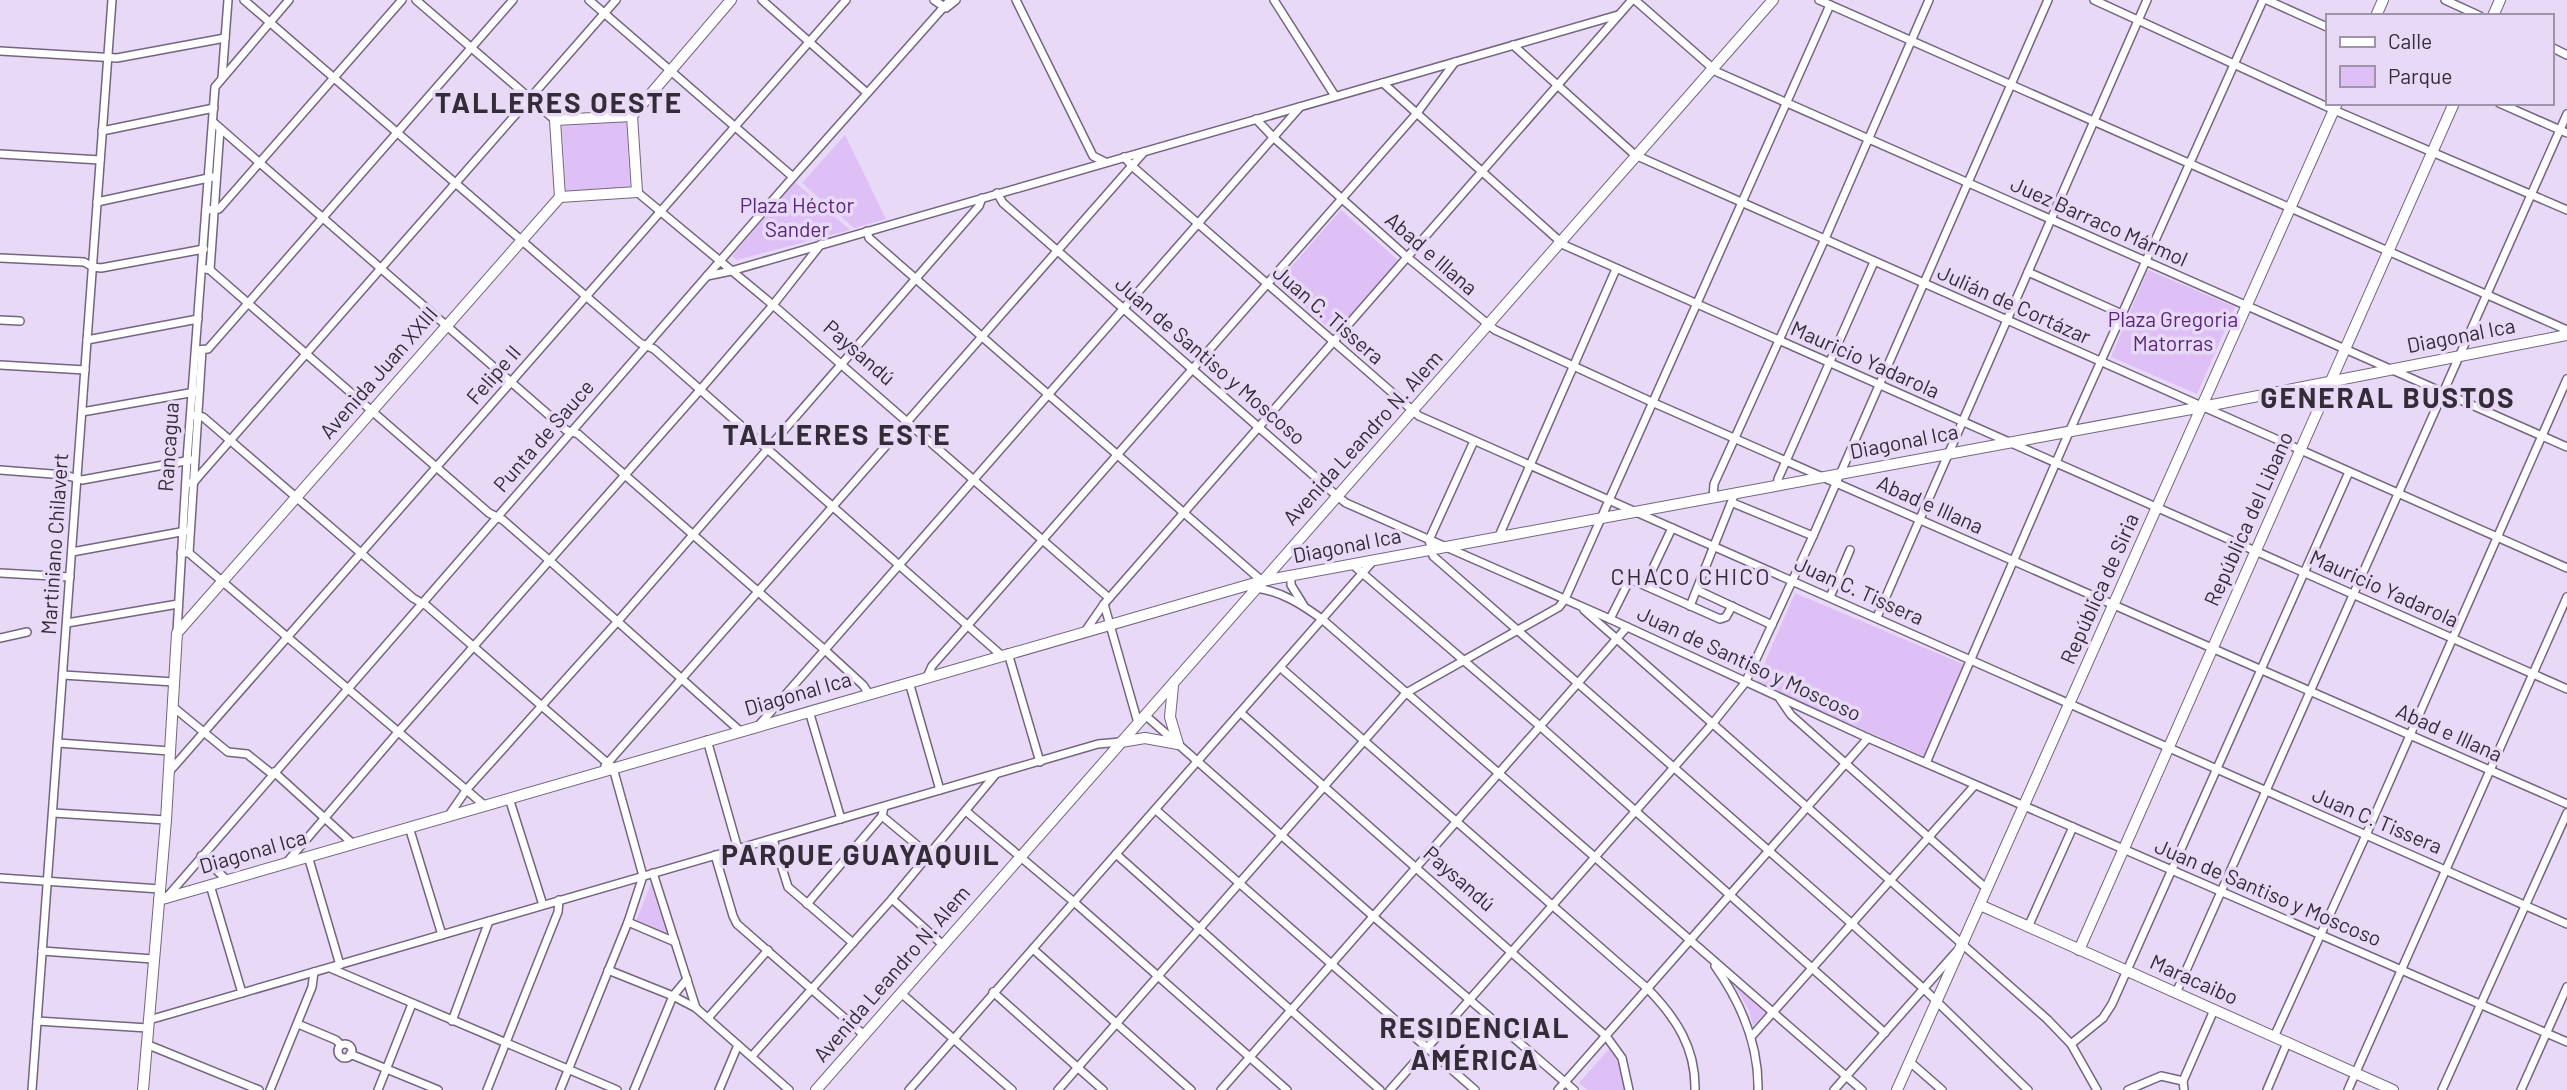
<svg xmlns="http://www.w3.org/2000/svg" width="2567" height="1090" font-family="Barlow,sans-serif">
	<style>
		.green { fill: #dec0f7 }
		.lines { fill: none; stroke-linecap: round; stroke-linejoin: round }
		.minor-casing { stroke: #73657f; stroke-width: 10 }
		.secondary-casing { stroke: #73657f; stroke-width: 12 }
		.minor { stroke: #fff; stroke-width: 7 }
		.secondary { stroke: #fff; stroke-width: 10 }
		.labels { text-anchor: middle; stroke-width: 7; stroke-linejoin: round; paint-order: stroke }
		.park-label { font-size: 21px; fill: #5a257c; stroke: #e8d9f6 }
		.street-label { font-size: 21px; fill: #332d38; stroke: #e8d9f6 }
		.neighbourhood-label { font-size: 23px; letter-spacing: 2px; fill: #332d38; stroke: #e8d9f6 }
		.district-label { font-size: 28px; font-weight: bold; letter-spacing: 2px; fill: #332d38; stroke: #e8d9f6 }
	</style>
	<rect width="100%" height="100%" fill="#e8d9f6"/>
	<g class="green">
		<path d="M626,122L630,187L566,191L562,126Z"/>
		<path d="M845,135L886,219L854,228L802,183Z"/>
		<path d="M795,182L850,230L737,260L732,256Z"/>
		<path d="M1341,210L1399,261L1336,334L1277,283Z"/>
		<path d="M2148,270L2235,307L2197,394L2111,357Z"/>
		<path d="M1795,593L1965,665L1926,757L1756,683Z"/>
		<path d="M651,884L667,935L636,921Z"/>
		<path d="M1733,983L1766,1012L1753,1026L1749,1010Z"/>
		<path d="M1609,1049C1620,1063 1624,1072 1624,1090H1587L1579,1083Z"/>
	</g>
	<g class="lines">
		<g class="minor-casing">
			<g id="minor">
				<path d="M244,0L640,343L654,349L1001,655"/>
				<path d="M416,0L555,120"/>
				<path d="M589,0L793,177"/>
				<path d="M762,0L867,93"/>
				<path d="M934,0L946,8L956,0"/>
				<path d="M1016,0L1093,156L1105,162"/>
				<path d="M1274,0L1335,96"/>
				<path d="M1635,0L1717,72L2567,447"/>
				<path d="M1819,0L2567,330"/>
				<path d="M2094,0L2334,110L2567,210"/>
				<path d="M2267,0L2327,27"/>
				<path d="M2445,0L2480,16"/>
				<path d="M1513,45L1635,155L2567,568"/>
				<path d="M2551,47L2567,55"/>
				<path d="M0,51L117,58L225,38"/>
				<path d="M222,78L228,0"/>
				<path d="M1383,83L1564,245L2567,689"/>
				<path d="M2499,103L2567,133"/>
				<path d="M1256,119L1273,137L1407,257L1495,330L1654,403L2567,804"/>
				<path d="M213,122L566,430L578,434L826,651L863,685L869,694"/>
				<path d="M102,131L214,108"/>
				<path d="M0,154L100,160"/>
				<path d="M1124,157L1132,166L1419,416L2567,924"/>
				<path d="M637,192L773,305L1109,598"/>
				<path d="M997,193L1003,203L1337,496L1346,503L1610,619L1868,738L2567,1042"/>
				<path d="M97,202L213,177"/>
				<path d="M206,210L219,209L402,0"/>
				<path d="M867,231L869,238L1262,581"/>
				<path d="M0,258L84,262L93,267L101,268L204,249"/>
				<path d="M202,268L210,270L489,513L503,520L550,561L740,731"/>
				<path d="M210,270L220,129"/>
				<path d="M2028,272L2122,314"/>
				<path d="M707,276L731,271L1618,15"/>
				<path d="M0,320L20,321"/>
				<path d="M87,340L198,319"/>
				<path d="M196,350L208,349L513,0"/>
				<path d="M0,365L85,370"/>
				<path d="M82,412L195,392"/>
				<path d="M191,415L203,417L413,598L427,606L613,768L643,876L628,922L560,1090"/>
				<path d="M1474,441L1429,540L1433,556L1851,923L1924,989L2028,1090"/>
				<path d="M0,470L65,475L82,480L191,460"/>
				<path d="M186,484L194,482L199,476L616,0"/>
				<path d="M1777,486L1778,479L1874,262"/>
				<path d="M1713,498L1714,484L1824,241L1929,0"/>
				<path d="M1733,503L1813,536"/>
				<path d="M1499,536L1616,269"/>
				<path d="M72,552L186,531"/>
				<path d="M181,553H189L484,805"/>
				<path d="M189,553L202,350"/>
				<path d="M1353,565L1541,727L1885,1033"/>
				<path d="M0,573L70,577"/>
				<path d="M1291,576V585L1304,606"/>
				<path d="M1645,585L1672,528"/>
				<path d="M1256,588C1281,591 1303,605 1323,620L1862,1090"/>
				<path d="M1697,590L1772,625"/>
				<path d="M1830,597L1850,550"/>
				<path d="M1104,604L1138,723"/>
				<path d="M1690,606L1735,493"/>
				<path d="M1584,610L2047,1019L2071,1044L2097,1090"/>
				<path d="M1877,617L2147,0"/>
				<path d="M1610,619L1630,579L1720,619L1726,617L1732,606"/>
				<path d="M67,623L178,604"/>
				<path d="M1086,630L1104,604L1632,0"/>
				<path d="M177,632L187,460L215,87L289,0"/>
				<path d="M0,638L27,632"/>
				<path d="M1008,653L1040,762"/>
				<path d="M1281,668L1648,989C1676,1018 1696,1048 1695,1090"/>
				<path d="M63,675L174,682"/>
				<path d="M927,677L932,666L1417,113L1455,62"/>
				<path d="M909,682L940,790"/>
				<path d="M1780,699L1791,715L1987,889"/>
				<path d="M172,706L228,752L247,754L272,774"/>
				<path d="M809,711L841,819"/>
				<path d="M1241,713L1606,1036L1622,1058L1629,1090"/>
				<path d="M1145,715L1374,917L1574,1090"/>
				<path d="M759,725L1300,107"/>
				<path d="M707,740L738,849"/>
				<path d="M58,743L170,751"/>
				<path d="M1926,763L2070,430L2263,0"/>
				<path d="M605,766L1144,152"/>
				<path d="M169,772L846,0"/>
				<path d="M274,772L352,843"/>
				<path d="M509,798L543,905"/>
				<path d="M1156,810L1475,1090"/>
				<path d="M967,812L1074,902L1287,1090"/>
				<path d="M53,813L166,820"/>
				<path d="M449,815L467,789L618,621L979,206L982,198"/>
				<path d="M882,816L929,855"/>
				<path d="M409,827L442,935"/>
				<path d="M773,839L788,887L853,943"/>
				<path d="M1116,854L1380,1090"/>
				<path d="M715,855L733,916L737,924L864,1035"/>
				<path d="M201,856L227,880"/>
				<path d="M308,856L340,965"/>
				<path d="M287,862L399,731L700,390L773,305L821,244"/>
				<path d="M653,873L696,1008"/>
				<path d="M0,878L160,889"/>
				<path d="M210,885L242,993"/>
				<path d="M167,897L793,177L950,0"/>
				<path d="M892,899L943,945"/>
				<path d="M807,904L882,816L884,807"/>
				<path d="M628,922L675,942"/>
				<path d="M2028,927L2073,827"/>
				<path d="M1033,949L1191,1090"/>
				<path d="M42,951L153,959"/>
				<path d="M1715,966C1741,1003 1759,1044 1758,1090"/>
				<path d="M330,968L617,1090"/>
				<path d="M608,970L673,996L696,1008L789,1090"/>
				<path d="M993,992L1103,1090"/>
				<path d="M901,993L1012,1090"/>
				<path d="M2176,993L2567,114"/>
				<path d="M708,1018L768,950"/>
				<path d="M149,1020L1098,744L1121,742"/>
				<path d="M37,1021L148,1028"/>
				<path d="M452,1021L489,921"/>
				<path d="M298,1024L336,1040L341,1045"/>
				<path d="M1751,1037L1975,785"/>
				<path d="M2274,1037L2366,835L2567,379"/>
				<path d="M146,1044L259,1090"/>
				<path d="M2071,1044L2103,1018L2112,1004L2349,472"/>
				<circle cx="345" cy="1051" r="7"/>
				<path d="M350,1054L438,1090"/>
				<path d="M752,1056L892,899L995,775"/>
				<path d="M1910,1062L1942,1090"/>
				<path d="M32,1090L112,0"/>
				<path d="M270,1090L312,987L314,972"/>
				<path d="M378,1090L412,1004"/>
				<path d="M487,1090L558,912L559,900"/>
				<path d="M634,1090L673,996L687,979"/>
				<path d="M719,1090L738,1045"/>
				<path d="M909,1090L1373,561"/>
				<path d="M1058,1090L1406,693L1559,607L1565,599L1830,5"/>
				<path d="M1221,1090L1627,627"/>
				<path d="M1390,1090L1713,723L1745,683L1813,536L2048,0"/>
				<path d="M1558,1090L1868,738"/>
				<path d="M1834,1090L1956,952"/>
				<path d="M2128,1090L2161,1076L2183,1081"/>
				<path d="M2184,1090L2183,1081L2214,1010"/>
				<path d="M2267,1090L2287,1043"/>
				<path d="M2348,1090L2567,597"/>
				<path d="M2442,1090L2567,813"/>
				<path d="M2521,1090L2567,987"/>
			</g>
		</g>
		<g class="secondary-casing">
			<g id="secondary">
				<path d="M2376,16L2383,0"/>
				<path d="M2493,16L2500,0"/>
				<path d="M560,197L555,120L632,116L731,0"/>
				<path d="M1173,686L1170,717L1178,744"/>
				<path d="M1121,742L1145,738L1178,744"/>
				<path d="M159,900L1262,581L2202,407L2567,335"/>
				<path d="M1980,905L2393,1090"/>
				<path d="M2079,950L2454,103"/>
				<path d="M143,1090L166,820L177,633L560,197L637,192L632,116"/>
				<path d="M816,1090L1773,0"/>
				<path d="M1897,1090L2337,103"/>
			</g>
		</g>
		<use href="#minor" class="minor"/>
		<use href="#secondary" class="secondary"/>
	</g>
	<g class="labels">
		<g class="park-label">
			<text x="797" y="213">Plaza Héctor<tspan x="797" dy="24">Sander</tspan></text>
			<text x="2173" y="327">Plaza Gregoria<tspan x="2173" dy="24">Matorras</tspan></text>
		</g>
		<g class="street-label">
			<text transform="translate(2099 222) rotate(24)" y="7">Juez Barraco Mármol</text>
			<text transform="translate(1431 254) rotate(41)" y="7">Abad e Illana</text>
			<text transform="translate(2014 305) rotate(24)" y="7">Julián de Cortázar</text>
			<text transform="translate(1328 315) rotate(41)" y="7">Juan C. Tissera</text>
			<text transform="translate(2461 336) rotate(-11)" y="7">Diagonal Ica</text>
			<text transform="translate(859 353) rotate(41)" y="7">Paysandú</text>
			<text transform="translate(1865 360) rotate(24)" y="7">Mauricio Yadarola</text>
			<text transform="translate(1210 361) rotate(41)" y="7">Juan de Santiso y Moscoso</text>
			<text transform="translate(379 373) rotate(-49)" y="7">Avenida Juan XXIII</text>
			<text transform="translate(494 375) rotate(-49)" y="7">Felipe II</text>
			<text transform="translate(544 436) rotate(-49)" y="7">Punta de Sauce</text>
			<text transform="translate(1363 438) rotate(-48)" y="7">Avenida Leandro N. Alem</text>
			<text transform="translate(1904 442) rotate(-11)" y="7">Diagonal Ica</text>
			<text transform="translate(169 447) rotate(-86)" y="7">Rancagua</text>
			<text transform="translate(1930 505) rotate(24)" y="7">Abad e Illana</text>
			<text transform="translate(2249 519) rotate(-66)" y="7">República del Libano</text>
			<text transform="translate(55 544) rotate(-86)" y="7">Martiniano Chilavert</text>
			<text transform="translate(1347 546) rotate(-11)" y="7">Diagonal Ica</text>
			<text transform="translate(2100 589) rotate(-66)" y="7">República de Siria</text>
			<text transform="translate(2384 589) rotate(24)" y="7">Mauricio Yadarola</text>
			<text transform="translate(1859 591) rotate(24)" y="7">Juan C. Tissera</text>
			<text transform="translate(1749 664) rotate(25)" y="7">Juan de Santiso y Moscoso</text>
			<text transform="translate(798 694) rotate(-16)" y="7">Diagonal Ica</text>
			<text transform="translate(2449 733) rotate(24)" y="7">Abad e Illana</text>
			<text transform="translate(2377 821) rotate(23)" y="7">Juan C. Tissera</text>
			<text transform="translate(253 852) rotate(-16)" y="7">Diagonal Ica</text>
			<text transform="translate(1459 879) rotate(41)" y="7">Paysandú</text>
			<text transform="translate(2268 893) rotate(23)" y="7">Juan de Santiso y Moscoso</text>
			<text transform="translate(892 974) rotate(-49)" y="7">Avenida Leandro N. Alem</text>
			<text transform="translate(2194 980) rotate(24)" y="7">Maracaibo</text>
		</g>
		<g class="neighbourhood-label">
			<text x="1691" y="585">CHACO CHICO</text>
		</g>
		<g class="district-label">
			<text x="559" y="113">TALLERES OESTE</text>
			<text x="2388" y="408">GENERAL BUSTOS</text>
			<text x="837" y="445">TALLERES ESTE</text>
			<text x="861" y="865">PARQUE GUAYAQUIL</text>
			<text x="1475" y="1038">RESIDENCIAL<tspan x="1475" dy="32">AMÉRICA</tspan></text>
		</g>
	</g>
	<rect x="2326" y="14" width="228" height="91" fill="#e8d9f6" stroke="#a094aa" stroke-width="2"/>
	<rect x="2340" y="37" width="35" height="10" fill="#ffffff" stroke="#a094aa" stroke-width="2"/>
	<text x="2388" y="49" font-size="21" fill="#332d38">Calle</text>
	<rect x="2340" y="66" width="35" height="21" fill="#dec0f7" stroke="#a094aa" stroke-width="2"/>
	<text x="2388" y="84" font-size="21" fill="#332d38">Parque</text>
</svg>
